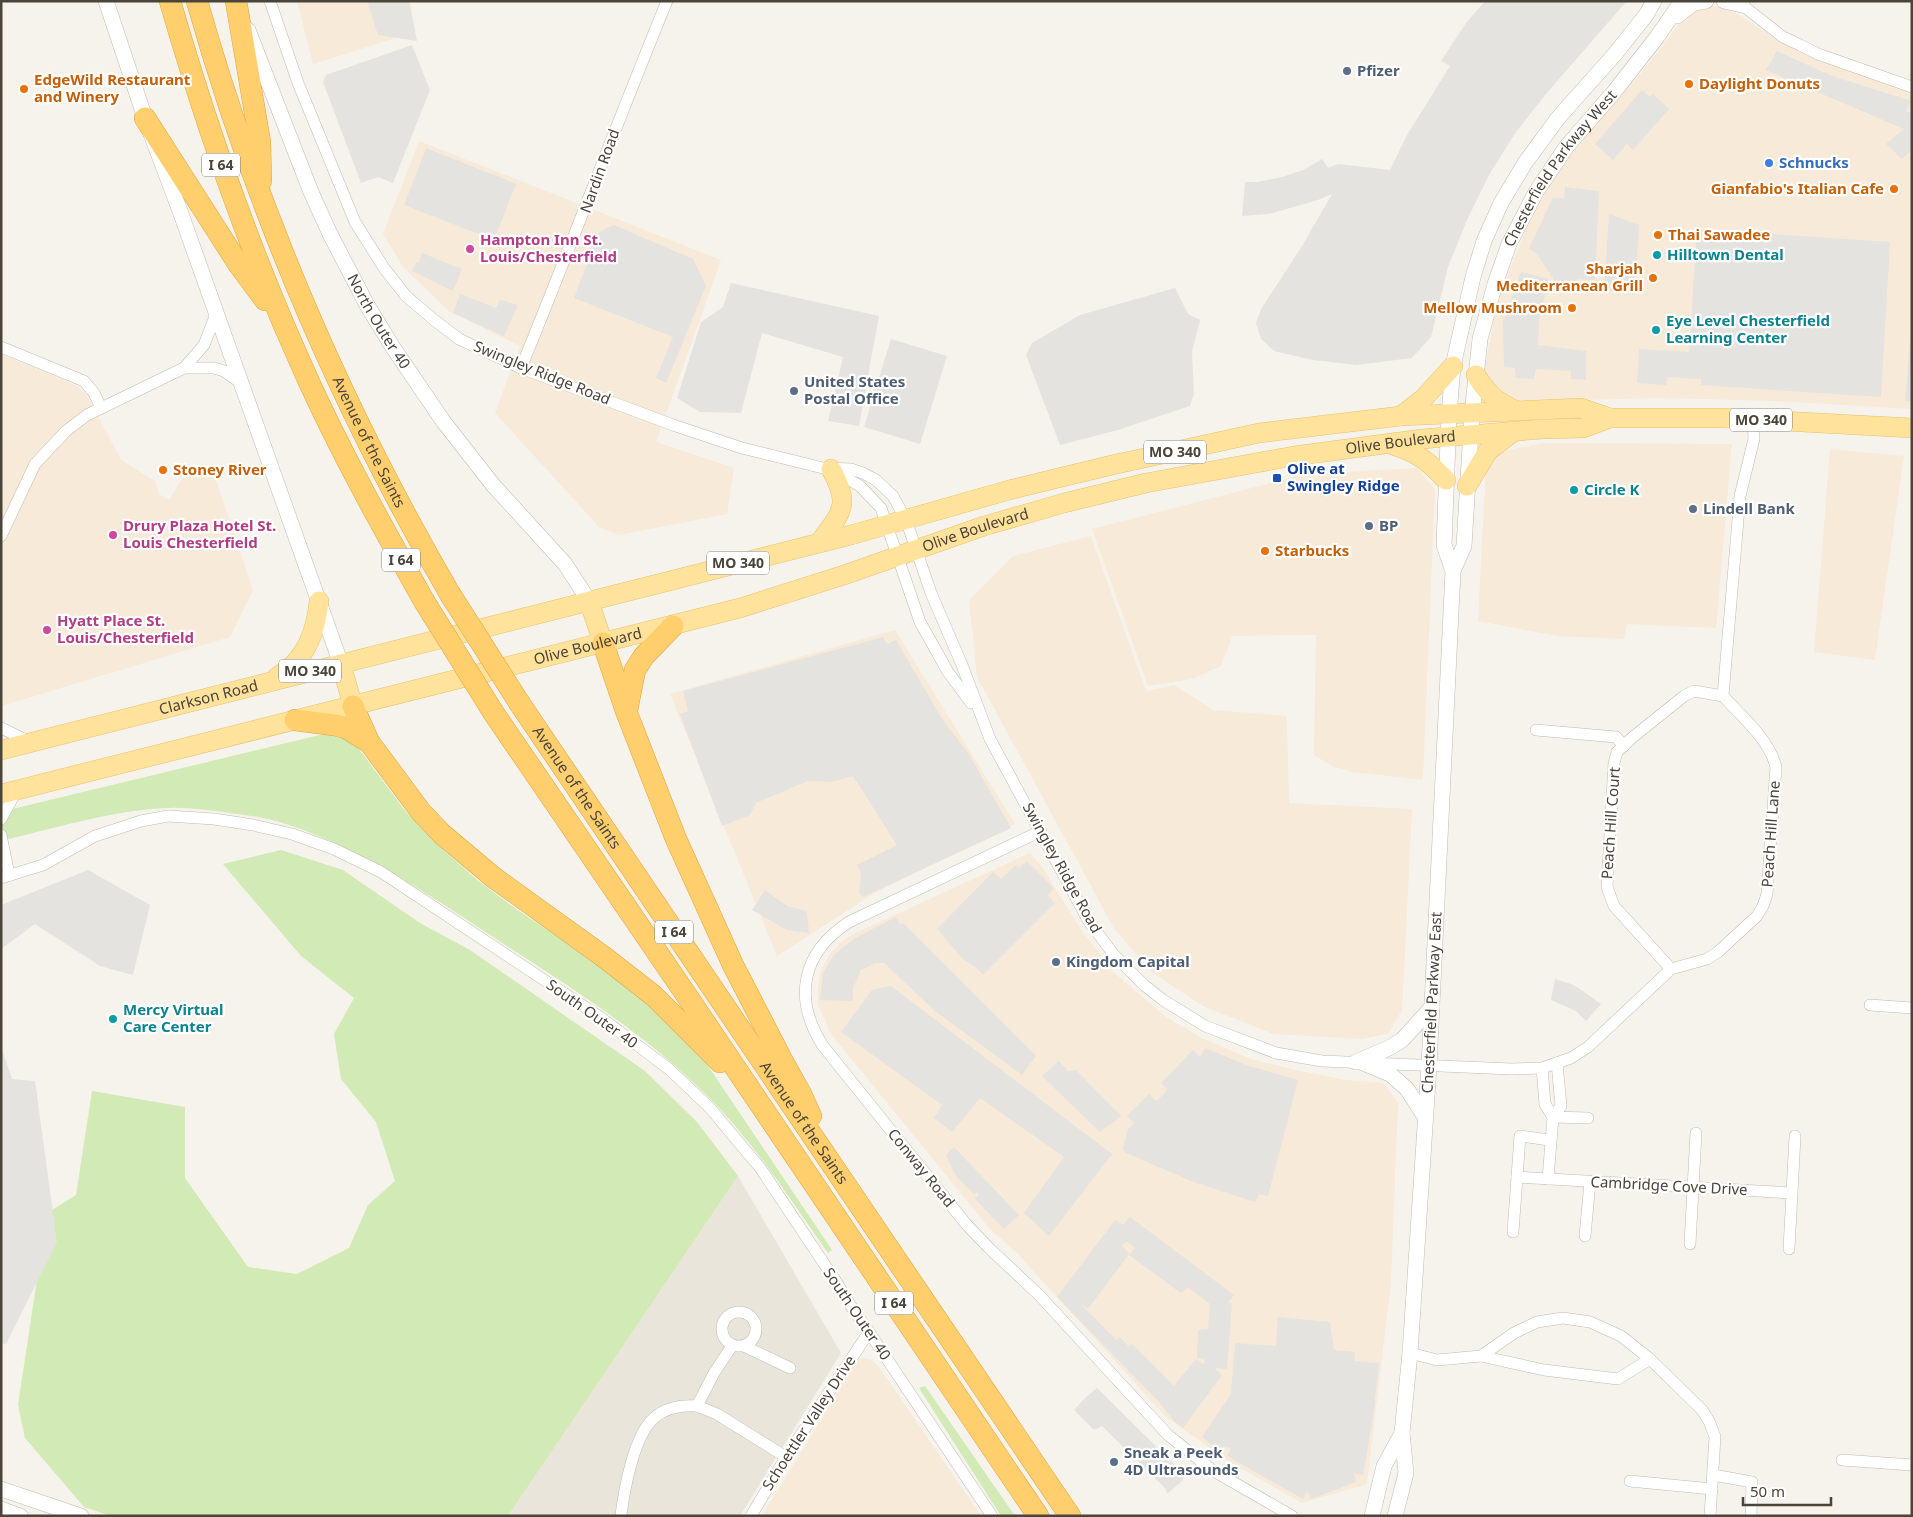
<svg xmlns="http://www.w3.org/2000/svg" width="1913" height="1517" font-family="'Noto Sans',sans-serif">
	<style>
		.residential { fill: #eae5da }
		.commercial { fill: #f7ead8 }
		.green { fill: #d2eab5 }
		.parking { fill: #e5e3e0; fill-rule: evenodd }
		.lines { fill: none; stroke-linecap: round; stroke-linejoin: round }
		.minor-casing { stroke: #c2bbae; stroke-width: 12 }
		.tertiary-casing { stroke: #c2bbae; stroke-width: 16 }
		.primary-casing { stroke: #e6c16a; stroke-width: 20 }
		.motorway-casing { stroke: #e0a43c; stroke-width: 22 }
		.minor { stroke: #fff; stroke-width: 11 }
		.tertiary { stroke: #fff; stroke-width: 15 }
		.primary { stroke: #ffe39c; stroke-width: 19 }
		.motorway { stroke: #ffcf6e; stroke-width: 21 }
		.motorway-bridge-casing { stroke: #e0a43c; stroke-width: 22; stroke-linecap: butt }
		.motorway-bridge { stroke: #ffcf6e; stroke-width: 21 }
		.service-dot { fill: #5c6f8a; stroke: #fff; stroke-width: 2 }
		.food-dot { fill: #e8710a; stroke: #fff; stroke-width: 2 }
		.shop-dot { fill: #3f7fe0; stroke: #fff; stroke-width: 2 }
		.hotel-dot { fill: #d1479c; stroke: #fff; stroke-width: 2 }
		.culture-dot { fill: #0f9aa8; stroke: #fff; stroke-width: 2 }
		.transit-dot { fill: #1a4fb4; stroke: #fff; stroke-width: 2 }
		.labels { text-anchor: middle; stroke-width: 4.5; stroke-linejoin: round; paint-order: stroke }
		.shield { fill: #fff; stroke: #817c74; stroke-width: 1 }
		.shield-label { font-size: 14px; font-weight: bold; fill: #4b4439 }
		.service-label { font-size: 15px; font-weight: bold; fill: #4e5e75; stroke: #fff; text-anchor: start }
		.food-label { font-size: 15px; font-weight: bold; fill: #c56008; stroke: #fff; text-anchor: start }
		.shop-label { font-size: 15px; font-weight: bold; fill: #366cbe; stroke: #fff; text-anchor: start }
		.street-label { font-size: 15px; fill: #4b4439; stroke: #fff }
		.hotel-label { font-size: 15px; font-weight: bold; fill: #b23c85; stroke: #fff; text-anchor: start }
		.culture-label { font-size: 15px; font-weight: bold; fill: #0d838f; stroke: #fff; text-anchor: start }
		.transit-label { font-size: 15px; font-weight: bold; fill: #164399; stroke: #fff; text-anchor: start }
	</style>
	<rect width="100%" height="100%" fill="#f6f3ec"/>
	<path class="residential" d="M738,1176L841,1353L740,1516H508Z"/>
	<g class="commercial">
		<path d="M297,1H410L415,32L313,64Z"/>
		<path d="M1714,6L1724,8L1743,17L1782,43L1912,90V409L1773,401L1704,399L1655,398L1515,402L1508,400L1485,378L1484,370L1494,319L1502,290L1527,226L1551,183L1580,142L1643,71L1682,20L1695,10Z"/>
		<path d="M419,141L721,260L656,442L734,468L727,514L619,535L599,527L495,413L520,346L450,312L403,267L383,234Z"/>
		<path d="M1,354L78,386L87,396L121,460L155,481L159,494L169,500L182,479L213,471L253,590L230,637L1,706Z"/>
		<path d="M1543,443L1732,444L1716,628L1627,624L1624,639L1557,636L1478,621L1486,466L1494,457L1504,451Z"/>
		<path d="M1830,449L1904,456L1875,660L1814,652Z"/>
		<path d="M1417,468L1435,489L1423,780L1353,772L1334,767L1314,755L1316,635L1232,636L1221,666L1192,679L1148,686L1092,529L1306,474Z"/>
		<path d="M1091,536L1146,691L1174,685L1213,710L1287,716L1289,803L1412,809L1402,1010L1389,1033L1363,1039L1273,1034L1203,1006L1153,973L1115,930L977,677L969,600L1013,556Z"/>
		<path d="M895,630L1015,824L873,894L777,956L670,694Z"/>
		<path d="M1030,853L1042,867L1080,928L1112,971L1166,1017L1200,1037L1251,1059L1296,1070L1346,1080L1383,1083L1398,1102L1391,1283L1367,1484L1302,1503L1228,1461L1165,1416L1017,1253L990,1229L831,1034L818,1005V988L821,970L831,953L841,942L853,934Z"/>
		<path d="M863,1358L872,1360L881,1370L981,1516H762L857,1361Z"/>
	</g>
	<g class="green">
		<path d="M328,733L342,736L356,745L406,812L439,846L476,879L516,909L609,971L646,1001L682,1036L706,1063L832,1250L828,1253C787,1195 749,1134 697,1086C641,1032 575,990 510,948C439,902 369,851 286,824C266,817 244,815 223,812C206,810 187,807 169,808C115,810 62,826 9,839L1,831V815L4,811Z"/>
		<path d="M281,850L343,870L420,923L470,950L645,1071L697,1122L738,1176L508,1516H111L84,1507L25,1438L18,1405L47,1213L76,1195L92,1091L185,1107V1178L248,1267L297,1274L349,1248L368,1205L395,1181L376,1122L341,1079L334,1034L354,998L301,956L223,864Z"/>
		<path d="M925,1386L1015,1516H1001L919,1388Z"/>
	</g>
	<g class="parking">
		<path d="M367,1H409L417,41L378,35Z"/>
		<path d="M1485,1L1626,2L1546,94L1516,132L1490,173L1467,220L1448,267L1431,337L1412,358L1356,365L1313,360L1274,351L1261,339L1256,323L1261,309L1302,246L1332,194L1318,200L1269,214L1242,216L1245,182H1257L1282,177L1303,170L1322,159L1328,168L1338,164L1390,170L1407,135L1450,66L1441,61L1466,23Z"/>
		<path d="M412,45L430,90L393,183L378,177L361,183L323,82L326,75Z"/>
		<path d="M1777,51L1832,76L1911,101L1906,111L1912,114V150L1902,159L1886,144L1904,129L1766,70Z"/>
		<path d="M1642,90L1650,97L1653,94L1669,109L1633,150L1627,144L1613,160L1595,144Z"/>
		<path d="M426,148L516,184L494,240L404,205Z"/>
		<path d="M1565,187L1599,191L1595,280L1578,279L1576,286H1553V278L1536,253L1529,249L1553,197L1564,199Z"/>
		<path d="M1609,214L1639,225L1635,294L1604,291Z"/>
		<path d="M614,225L693,259L706,286L666,383L656,378L673,337L574,298L599,232Z"/>
		<path d="M1697,229L1890,242L1881,397L1701,385V379L1667,377L1666,385L1637,383L1639,349L1689,352Z"/>
		<path d="M422,253L462,269L453,291L412,271L416,263L419,262Z"/>
		<path d="M1521,272L1549,279L1539,319L1538,345L1586,351V380L1571,379V371L1536,369L1534,379L1516,378L1515,368L1504,367L1503,322Z"/>
		<path d="M731,283L879,316L859,426L828,421L843,357L762,333L741,413L700,412L677,398L701,322L723,307Z"/>
		<path d="M1175,288L1188,314L1200,320L1192,352L1194,394L1190,406L1118,430L1060,445L1026,355L1032,343L1080,315Z"/>
		<path d="M460,294L496,308L500,300L518,305L504,336L453,313Z"/>
		<path d="M1912,317V402L1905,401Z"/>
		<path d="M891,339L947,356L920,444L864,427Z"/>
		<path d="M883,637L887,644L896,640L941,717L968,753L1011,828L863,897L859,893L861,873L857,865L897,845L853,776L831,782L808,781L756,803L750,815L722,826L680,714L688,711L683,691Z"/>
		<path d="M1027,861L1054,888L1048,895L1055,903L983,975L977,968L964,960L937,929L993,872L1001,879L1016,865L1019,868Z"/>
		<path d="M88,870L150,905L133,975L100,966L35,924L1,949V905Z"/>
		<path d="M765,890L787,906L807,911L809,933L787,930L752,910Z"/>
		<path d="M896,917L900,924L903,923L1036,1056L1022,1075L935,1011L884,963H875L861,970L853,988V1001L820,1000L823,973L834,955L855,938Z"/>
		<path d="M1555,979L1574,985L1601,1004L1586,1021L1576,1011L1551,1000Z"/>
		<path d="M891,986L1112,1154L1049,1236L1024,1213L1064,1157L980,1098L952,1132L934,1118L942,1105L841,1032L872,990Z"/>
		<path d="M1,1046L12,1079L35,1081L57,1242L6,1344L1,1343Z"/>
		<path d="M1205,1048L1246,1065L1298,1080L1268,1196L1259,1194L1255,1202L1191,1181L1124,1152L1123,1149L1128,1129L1134,1123L1127,1116L1149,1094L1155,1100H1158L1166,1091L1167,1089L1161,1083L1193,1050L1200,1057Z"/>
		<path d="M1059,1061L1068,1071L1076,1070L1121,1116L1100,1132L1042,1076Z"/>
		<path d="M954,1147L1019,1215L1004,1229L975,1199L979,1195L977,1192L974,1194L956,1176L946,1155Z"/>
		<path d="M1130,1217L1234,1295L1228,1302L1232,1304L1227,1369L1216,1368V1370L1222,1375L1183,1428L1174,1421L1160,1403L1057,1297L1115,1220L1123,1225ZM1128,1242L1135,1248L1129,1255L1181,1293L1188,1287L1210,1304L1208,1329L1198,1330L1197,1358L1204,1359L1205,1363L1202,1364L1196,1359L1174,1386L1132,1344L1129,1347L1120,1337L1116,1340L1080,1303L1088,1309L1129,1254L1122,1246L1124,1243Z"/>
		<path d="M1278,1317L1330,1322L1334,1350L1355,1352L1354,1361L1379,1363L1373,1418L1363,1475L1354,1473L1356,1482L1311,1499L1308,1491L1303,1499L1227,1456L1231,1448L1223,1447L1220,1451L1202,1437L1231,1394L1235,1343L1276,1346Z"/>
		<path d="M1097,1388L1185,1475L1181,1482L1167,1494L1166,1489L1102,1426L1094,1430L1074,1410L1084,1399Z"/>
	</g>
	<g class="lines">
		<g class="minor-casing">
			<g id="minor">
				<path d="M270,1L298,83L355,222L384,268L406,296L434,320L459,339L521,368L673,425L742,448L823,468L851,469L863,473L876,480L893,496L906,520L931,593L962,665L990,739L1088,920L1114,955L1144,985L1163,1000L1205,1026L1276,1053L1322,1061L1512,1069L1542,1068L1571,1058L1588,1047L1671,969L1707,959L1718,952L1757,916L1763,906L1767,894L1776,767C1769,739 1742,717 1723,696L1740,496L1754,439L1753,419"/>
				<path d="M1737,1L1783,37L1800,45L1818,54L1912,87"/>
				<path d="M1,347L84,381L94,393L101,408"/>
				<path d="M184,368L204,345L216,314"/>
				<path d="M521,368C571,246 617,123 667,1"/>
				<path d="M835,471L860,486L881,508L920,622L948,672L971,703"/>
				<path d="M1,536L35,464L66,431L87,415L184,368H214L224,371L241,383"/>
				<path d="M1,728L30,742"/>
				<path d="M1536,730L1616,737L1624,746"/>
				<path d="M1,819L17,790"/>
				<path d="M1041,831L849,922C801,953 793,999 823,1046L966,1224L989,1248L1039,1295L1168,1435L1212,1470L1292,1516"/>
				<path d="M1,835L9,875"/>
				<path d="M1,878L43,865L95,836L141,821L168,816L214,819L253,825L292,834L334,849L381,872L600,1017L669,1069L710,1108L761,1169L835,1280L854,1311L869,1332L992,1516"/>
				<path d="M1671,969L1614,906L1607,887L1614,763L1617,752L1633,737L1684,696L1694,691L1723,696"/>
				<path d="M1870,1005L1912,1008"/>
				<path d="M1542,1068L1545,1104L1553,1117"/>
				<path d="M1553,1117L1588,1118"/>
				<path d="M1517,1177L1791,1193"/>
				<path d="M1548,1179L1553,1117L1561,1106L1557,1063"/>
				<path d="M1513,1232L1520,1136L1549,1140"/>
				<path d="M1585,1236L1590,1182"/>
				<path d="M1690,1244L1696,1133"/>
				<path d="M1789,1249L1795,1136"/>
				<circle cx="739" cy="1329" r="17"/>
				<path d="M744,1346L790,1368"/>
				<path d="M1410,1353L1437,1360L1481,1356L1514,1333L1537,1322L1563,1318L1590,1322L1621,1336L1650,1359L1702,1410L1709,1421L1715,1437L1710,1516"/>
				<path d="M1481,1356L1544,1370L1618,1379L1650,1359"/>
				<path d="M697,1406L717,1414L786,1457"/>
				<path d="M1842,1460L1912,1465"/>
				<path d="M1713,1475L1752,1482L1751,1516"/>
				<path d="M1630,1481L1712,1489"/>
				<path d="M621,1516C624,1490 634,1435 654,1418C666,1407 681,1405 697,1406L714,1373L732,1346"/>
				<path d="M751,1516L786,1457L869,1332"/>
			</g>
		</g>
		<g class="tertiary-casing">
			<g id="tertiary">
				<path d="M106,1L145,118L180,211L341,664"/>
				<path d="M1724,1L1742,5"/>
				<path d="M1677,16L1694,3L1706,1"/>
				<path id="s1" d="M248,30L311,192L330,234L367,305L392,346L443,421L493,485L565,564L589,601"/>
				<path id="s2" d="M1453,571L1464,546L1472,414L1480,339L1495,284L1509,244L1536,192L1567,146L1614,92L1657,37L1682,1"/>
				<path d="M1356,1062L1389,1048L1402,1040L1432,1007"/>
				<path d="M1361,1062L1390,1074L1407,1089L1425,1117"/>
				<path d="M1,1489L81,1516"/>
				<path d="M1,1509L20,1516"/>
				<path d="M1372,1516L1384,1466L1402,1433"/>
				<path id="s3" d="M1395,1516L1406,1473L1402,1433L1410,1353L1429,1066L1453,571L1444,545L1449,415L1453,366L1473,277L1484,241L1501,203L1525,163L1558,118L1615,54L1646,15L1654,1"/>
			</g>
		</g>
		<g class="primary-casing">
			<g id="primary">
				<path d="M1476,375C1488,395 1496,401 1517,411"/>
				<path d="M1401,416L1424,398L1453,366"/>
				<path d="M1392,445C1418,453 1428,461 1446,480"/>
				<path d="M1467,486L1488,451L1512,433"/>
				<path d="M819,543C842,511 851,506 831,469"/>
				<path d="M589,601L603,643"/>
				<path d="M341,664L353,706"/>
				<path d="M277,677C306,660 316,632 319,601"/>
				<path id="s4" d="M1,750L851,535L1009,490L1112,465L1259,433L1401,416L1581,408L1610,418H1725L1912,428"/>
				<path id="s5" d="M1,794L740,608L844,575L984,526L1064,503L1146,483L1294,456L1422,439L1543,429L1583,428L1610,418"/>
			</g>
		</g>
		<g class="motorway-casing">
			<g id="motorway">
				<path d="M170,1C207,129 250,252 305,373C340,451 382,526 424,601"/>
				<path id="s6" d="M197,1C256,209 341,407 450,594"/>
				<path d="M236,1L260,142L261,181"/>
				<path d="M145,118L239,265L265,300"/>
				<path d="M603,643L626,711L676,839L733,965L781,1058L801,1094L811,1116"/>
				<path id="s7" d="M520,704L1070,1516"/>
				<path d="M353,706L369,742L421,812L442,834L493,877L604,957L654,996L720,1062"/>
				<path d="M627,710L635,670L644,656L673,626"/>
				<path d="M493,712L685,993L1038,1516"/>
				<path d="M295,720L335,725L346,728L369,742"/>
			</g>
		</g>
		<use href="#minor" class="minor"/>
		<use href="#tertiary" class="tertiary"/>
		<use href="#primary" class="primary"/>
		<use href="#motorway" class="motorway"/>
		<g class="motorway-bridge-casing">
			<g id="motorway-bridge">
				<path d="M450,594L520,704"/>
				<path d="M424,601L493,712"/>
			</g>
		</g>
		<use href="#motorway-bridge" class="motorway-bridge"/>
	</g>
	<g class="service-dot">
		<circle cx="1347" cy="71" r="5"/>
		<circle cx="794" cy="391" r="5"/>
		<circle cx="1693" cy="509" r="5"/>
		<circle cx="1369" cy="526" r="5"/>
		<circle cx="1056" cy="962" r="5"/>
		<circle cx="1114" cy="1462" r="5"/>
	</g>
	<g class="food-dot">
		<circle cx="1689" cy="84" r="5"/>
		<circle cx="24" cy="89" r="5"/>
		<circle cx="1894" cy="189" r="5"/>
		<circle cx="1658" cy="235" r="5"/>
		<circle cx="1653" cy="278" r="5"/>
		<circle cx="1572" cy="308" r="5"/>
		<circle cx="163" cy="470" r="5"/>
		<circle cx="1265" cy="551" r="5"/>
	</g>
	<circle class="shop-dot" cx="1769" cy="163" r="5"/>
	<g class="hotel-dot">
		<circle cx="470" cy="249" r="5"/>
		<circle cx="113" cy="535" r="5"/>
		<circle cx="47" cy="630" r="5"/>
	</g>
	<g class="culture-dot">
		<circle cx="1657" cy="255" r="5"/>
		<circle cx="1656" cy="330" r="5"/>
		<circle cx="1574" cy="490" r="5"/>
		<circle cx="113" cy="1019" r="5"/>
	</g>
	<rect class="transit-dot" x="1272" y="473" width="10" height="10" rx="2.5"/>
	<g class="labels">
		<g class="shield">
			<rect x="202" y="153.5" width="38" height="23" rx="4"/>
			<rect x="1730" y="408.5" width="62" height="23" rx="4"/>
			<rect x="1144" y="440.5" width="62" height="23" rx="4"/>
			<rect x="382" y="548.5" width="38" height="23" rx="4"/>
			<rect x="707" y="551.5" width="62" height="23" rx="4"/>
			<rect x="279" y="659.5" width="62" height="23" rx="4"/>
			<rect x="655" y="920.5" width="38" height="23" rx="4"/>
			<rect x="875" y="1291.5" width="38" height="23" rx="4"/>
		</g>
		<g class="shield-label">
			<text x="221" y="170">I 64</text>
			<text x="1761" y="425">MO 340</text>
			<text x="1175" y="457">MO 340</text>
			<text x="401" y="565">I 64</text>
			<text x="738" y="568">MO 340</text>
			<text x="310" y="676">MO 340</text>
			<text x="674" y="937">I 64</text>
			<text x="894" y="1308">I 64</text>
		</g>
		<g class="service-label">
			<text x="1357" y="76">Pfizer</text>
			<text x="804" y="387">United States<tspan x="804" dy="17">Postal Office</tspan></text>
			<text x="1703" y="514">Lindell Bank</text>
			<text x="1379" y="531">BP</text>
			<text x="1066" y="967">Kingdom Capital</text>
			<text x="1124" y="1458">Sneak a Peek<tspan x="1124" dy="17">4D Ultrasounds</tspan></text>
		</g>
		<g class="food-label">
			<text x="34" y="85">EdgeWild Restaurant<tspan x="34" dy="17">and Winery</tspan></text>
			<text x="1699" y="89">Daylight Donuts</text>
			<text x="1884" y="194" text-anchor="end">Gianfabio's Italian Cafe</text>
			<text x="1668" y="240">Thai Sawadee</text>
			<text x="1643" y="274" text-anchor="end">Sharjah<tspan x="1643" dy="17">Mediterranean Grill</tspan></text>
			<text x="1562" y="313" text-anchor="end">Mellow Mushroom</text>
			<text x="173" y="475">Stoney River</text>
			<text x="1275" y="556">Starbucks</text>
		</g>
		<g class="shop-label">
			<text x="1779" y="168">Schnucks</text>
		</g>
		<g class="street-label">
			<text dy="5" stroke="none"><textPath href="#s2" startOffset="426">Chesterfield Parkway West</textPath></text>
			<text transform="translate(600 171) rotate(-70)" y="5">Nardin Road</text>
			<text dy="5" stroke="none"><textPath href="#s1" startOffset="320">North Outer 40</textPath></text>
			<text transform="translate(542 373) rotate(22)" y="5">Swingley Ridge Road</text>
			<text dy="5" stroke="none"><textPath href="#s6" startOffset="474">Avenue of the Saints</textPath></text>
			<text dy="5" stroke="none"><textPath href="#s5" startOffset="1445">Olive Boulevard</textPath></text>
			<text dy="5" stroke="none"><textPath href="#s5" startOffset="1010">Olive Boulevard</textPath></text>
			<text dy="5" stroke="none"><textPath href="#s5" startOffset="605">Olive Boulevard</textPath></text>
			<text dy="5" stroke="none"><textPath href="#s4" startOffset="214">Clarkson Road</textPath></text>
			<text dy="5" stroke="none"><textPath href="#s7" startOffset="101">Avenue of the Saints</textPath></text>
			<text transform="translate(1611 823) rotate(-86)" y="5">Peach Hill Court</text>
			<text transform="translate(1771 834) rotate(-86)" y="5">Peach Hill Lane</text>
			<text transform="translate(1062 868) rotate(61)" y="5">Swingley Ridge Road</text>
			<text dy="5" stroke="none"><textPath href="#s3" startOffset="516">Chesterfield Parkway East</textPath></text>
			<text transform="translate(592 1014) rotate(35)" y="5">South Outer 40</text>
			<text dy="5" stroke="none"><textPath href="#s7" startOffset="506">Avenue of the Saints</textPath></text>
			<text transform="translate(921 1168) rotate(51)" y="5">Conway Road</text>
			<text transform="translate(1669 1186) rotate(3)" y="5">Cambridge Cove Drive</text>
			<text transform="translate(857 1314) rotate(56)" y="5">South Outer 40</text>
			<text transform="translate(809 1423) rotate(-57)" y="5">Schoettler Valley Drive</text>
		</g>
		<g class="hotel-label">
			<text x="480" y="245">Hampton Inn St.<tspan x="480" dy="17">Louis/Chesterfield</tspan></text>
			<text x="123" y="531">Drury Plaza Hotel St.<tspan x="123" dy="17">Louis Chesterfield</tspan></text>
			<text x="57" y="626">Hyatt Place St.<tspan x="57" dy="17">Louis/Chesterfield</tspan></text>
		</g>
		<g class="culture-label">
			<text x="1667" y="260">Hilltown Dental</text>
			<text x="1666" y="326">Eye Level Chesterfield<tspan x="1666" dy="17">Learning Center</tspan></text>
			<text x="1584" y="495">Circle K</text>
			<text x="123" y="1015">Mercy Virtual<tspan x="123" dy="17">Care Center</tspan></text>
		</g>
		<g class="transit-label">
			<text x="1287" y="474">Olive at<tspan x="1287" dy="17">Swingley Ridge</tspan></text>
		</g>
	</g>
	<rect width="1913" height="1517" fill="none" stroke="#4b4439" stroke-width="5"/>
	<path d="M1743 1497v8h88v-8" fill="none" stroke="#4b4439" stroke-width="2.5"/>
	<text x="1750" y="1497" font-size="15" fill="#4b4439" stroke="#ffffff" stroke-width="4" paint-order="stroke">50 m</text>
</svg>
